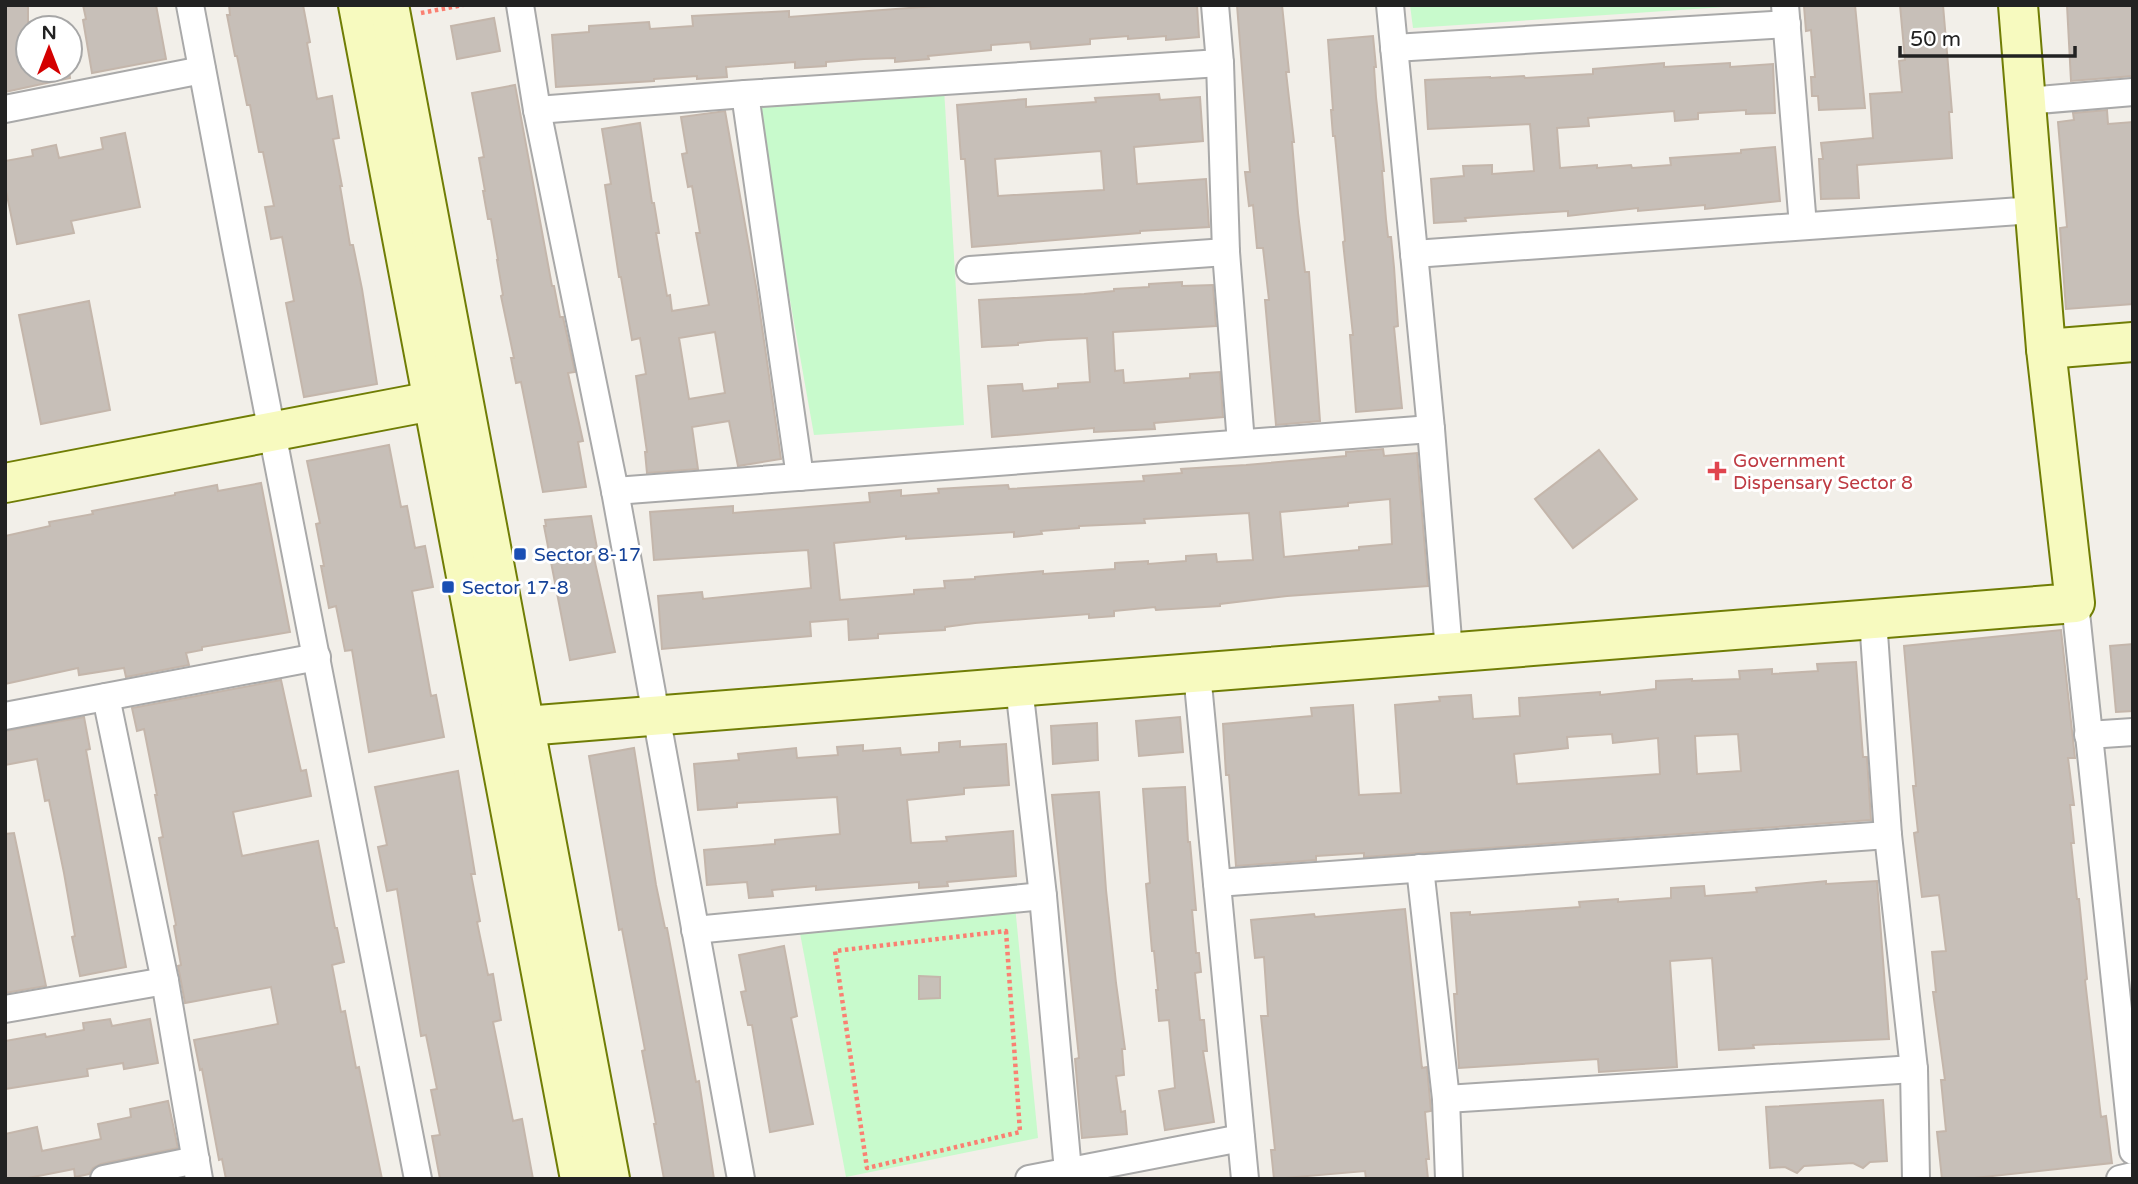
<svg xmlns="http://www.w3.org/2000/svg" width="2138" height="1184" font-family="'Varela Round',sans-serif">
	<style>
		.park { fill: #c8facc }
		.building { fill: #c7bfb8; stroke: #c4b6ab; stroke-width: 2; fill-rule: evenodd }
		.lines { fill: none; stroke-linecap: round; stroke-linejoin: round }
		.street-casing { stroke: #a9a9a9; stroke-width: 30 }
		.secondary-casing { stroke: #707d05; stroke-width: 42 }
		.path { stroke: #fa8072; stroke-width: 4.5; stroke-dasharray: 3.5 3.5; stroke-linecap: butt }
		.street { stroke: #fff; stroke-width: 26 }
		.secondary { stroke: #f7fabf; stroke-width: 38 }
		.health-dot { fill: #e0444e; stroke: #fff; stroke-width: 2.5 }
		.transit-dot { fill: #1a4fb4; stroke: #fff; stroke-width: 2.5 }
		.labels { text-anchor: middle; stroke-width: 6; stroke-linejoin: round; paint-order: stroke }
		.health-label { font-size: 19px; fill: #be3a42; stroke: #fff; text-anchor: start }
		.transit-label { font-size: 19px; fill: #164399; stroke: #fff; text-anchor: start }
	</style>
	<rect width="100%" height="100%" fill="#f2efe9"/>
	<g class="park">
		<path d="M1410,5H1754L1413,28Z"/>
		<path d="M944,88L964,425L814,435L755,103Z"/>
		<path d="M1015,906L1038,1138L846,1177L799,928Z"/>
	</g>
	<g class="building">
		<path d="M5,5H28V70H69L70,78L5,92Z"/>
		<path d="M83,5H156L166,59L92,73L83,20L86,19Z"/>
		<path d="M229,5H303L310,42L307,43L317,99L332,96L339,138L333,139L342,186H340L350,245H353L362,289L377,384L304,397L286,303L294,301L282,237L271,239L265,207L274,206L263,152H259L250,105H247L237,56H235L227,15H230Z"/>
		<path d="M949,5H1197L1199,37L1166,40V36L1128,39V36L1090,39V44L1031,49L1030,42L991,45V50L928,56L929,59L895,62V58L864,59L826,62V66L795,68V62L726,67L727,77L697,79V76L654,79V81L556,87L552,35L589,32V26L649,22L650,29L693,26L692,16L789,11V17Z"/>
		<path d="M1237,5H1282L1289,72H1286L1294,142H1292L1298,213L1305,272H1309L1320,421L1276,425L1265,300H1269L1263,248H1257L1253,205L1249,206L1245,172H1250Z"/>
		<path d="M1818,5H1855L1865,108L1819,110L1818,96H1812L1811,77H1815L1811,30L1806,31L1804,6Z"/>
		<path d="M1900,5H1943L1952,112H1949L1952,158L1857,165L1859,198L1821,199L1819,159H1823L1821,143L1873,138L1870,94L1902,92L1899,61L1905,60Z"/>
		<path d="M2067,5H2133V76L2071,81Z"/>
		<path d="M494,18L500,51L457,59L451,26Z"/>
		<path d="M1373,36L1376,67H1374L1376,97L1384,171H1382L1386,219L1388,237H1391L1394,267L1398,326L1394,327L1402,408L1356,412L1350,335H1353L1343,242L1345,241L1335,136H1333L1331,110H1333L1328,40Z"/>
		<path d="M1664,63V67L1730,63V67L1773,64L1775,113L1746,114V110L1698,113V119L1675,121L1674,111L1588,118L1589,126L1557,128L1560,168L1597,165V168L1631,165L1632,168L1671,165L1670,158L1741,153V150L1775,147L1780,201L1705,209V205L1638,211V208L1568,216V211L1465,218L1466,221L1434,223L1431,179L1464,176L1463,166L1492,165V174L1534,171L1530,124L1428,129L1425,80L1490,77V78L1524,76L1525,78L1593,74V69Z"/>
		<path d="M515,85L552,286H554L560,317H563L575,372L568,373L583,441L578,442L586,487L543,492L521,382L516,383L511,358H514L501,296L503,295L497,260H498L491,219H488L483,191H485L479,158L484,157L472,93Z"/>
		<path d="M1159,94L1160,100L1200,97L1203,141L1134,147L1137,184L1206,179L1209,227L1140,231V233L972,247L965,159H961L957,105L1026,99V107L1096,102L1095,98ZM1101,151L1104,190L998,196L995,159Z"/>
		<path d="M2107,110L2108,124L2133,122V304L2066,309L2060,228L2067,227L2058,122L2074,120L2073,113Z"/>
		<path d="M725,111L757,292L781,459L738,466L729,421L692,427L698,469L647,473L645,452H647L636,376L646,374L640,338L632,340L621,277H619L605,185L611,184L602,129L640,123L652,203H654L659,233H656L667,296L670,295L672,311L709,305L696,233H700L692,186L688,187L682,154L687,153L681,117ZM715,332L725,393L689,399L679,338Z"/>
		<path d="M125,133L140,207L71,221L74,233L17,244L5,186V161L33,156L32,150L56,145L59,158L103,149L101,138Z"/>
		<path d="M1182,282V286L1213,285L1216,326L1113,332L1115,371L1123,370L1124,383L1190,378V374L1220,372L1223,417L1154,423L1155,429L1094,432V428L992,437L988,386L1022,384L1023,391L1058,388V384L1090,382L1087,338L1048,340L1018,343V345L982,347L979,300L1084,294L1114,291V289L1149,287V284Z"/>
		<path d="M89,301L110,410L41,424L19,315Z"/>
		<path d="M389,445L401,507L407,506L415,548L425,546L433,587L412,591L431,696L436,695L444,737L369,752L352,650L345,651L336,606L329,608L321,566H324L316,524L320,523L307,461Z"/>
		<path d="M1383,449L1384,456L1417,453L1428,586L1287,596L1220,604V606L1156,610L1155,607L1114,611V616L1089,618V614L975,623L945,627V630L878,634V638L849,640L848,619L810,622L811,636L662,649L658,596L702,592L703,599L811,588L808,550L654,560L650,512L733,506V513L870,502L869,493L901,490V496L939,493L938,489L971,487L1008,485L1009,489L1144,481L1143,476L1182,473L1181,469L1246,465L1346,456V452ZM1390,499L1392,544L1359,547V550L1284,557L1280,512L1348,506V503ZM1249,513L1253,560L1217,562L1216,554L1186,556V561L1148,564V561L1115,563V569L1043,574V571L975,577V579L944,581L945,588L914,590V594L840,600L834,543L906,536V539L1014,532V537L1042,534L1041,531L1079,528V526L1145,523L1144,519Z"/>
		<path d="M1599,450L1637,499L1573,548L1535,499Z"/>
		<path d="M261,483L290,632L202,647V650L186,653L189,665L126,677L124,668L79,675L78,668L5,684V536L50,526L49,522L93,514L92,511L175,495V493L217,485L218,491Z"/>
		<path d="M591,516L597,548L592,549L615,652L570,660L544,526H546L545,520Z"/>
		<path d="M2061,630L2075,758H2068L2074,805H2070L2074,843H2071L2077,899H2079L2087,979L2085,980L2101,1117L2106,1116L2112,1163L1965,1179H1942L1937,1132L1946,1131L1941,1080H1945L1933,992H1936L1932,952L1946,951L1939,895L1922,897L1914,833L1918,832L1913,786H1916L1904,646Z"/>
		<path d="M2133,644V711L2116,712L2110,646Z"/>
		<path d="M1856,662L1863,757H1867L1871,820L1364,857V853L1316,856V860L1236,866L1229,775H1226L1223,724L1312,716L1311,708L1353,705L1359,795L1401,793L1395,705L1440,701L1439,697L1471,695L1473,719L1520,716L1519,698L1600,692V695L1656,689V681L1692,679V681L1740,679L1739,671L1772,669V674L1818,671L1817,664ZM1612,734L1613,743L1658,738L1660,774L1517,784L1514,754L1568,748L1567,737ZM1738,734L1741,771L1697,774L1695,736Z"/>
		<path d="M281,680L301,771L306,770L311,796L233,812L242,856L318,841L335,928H337L344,962L332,965L341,1012L345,1011L356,1068L359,1067L382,1179H226L222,1159L219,1160L202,1069L200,1070L194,1040L278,1024L271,987L185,1003L178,966L181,965L174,926L176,925L159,838L163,837L155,795H157L144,729L137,731L132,708Z"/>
		<path d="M84,717L90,749L86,750L126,967L80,976L72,937L75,936L64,873L49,800L45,801L37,759L5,765V731Z"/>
		<path d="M1180,717L1183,752L1139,756L1136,721Z"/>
		<path d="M1097,723L1098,760L1053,764L1051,726Z"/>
		<path d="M960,741V747L1006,744L1009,785L964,788V794L907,800L911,843L947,841L946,837L1013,831L1016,876L947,882L948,886L919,888V882L816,890V886L772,890L773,896L749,898L747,882L707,885L704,850L775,844V840L840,834L837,797L737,803V807L698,810L694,764L739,760L738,754L796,748L797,758L838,755L837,747L863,745V751L900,748L901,755L939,752V743Z"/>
		<path d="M634,748L656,885L665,928H667L696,1082L699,1081L714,1179H664L654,1124H656L642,1051L645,1050L622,929L619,930L589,756Z"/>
		<path d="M458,771L475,874H471L480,921L477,922L488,975L493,974L501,1020L493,1022L513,1121L522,1119L533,1179H440L432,1136L440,1135L431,1090L437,1089L426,1035L421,1036L397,889L387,891L378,847L387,845L375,787Z"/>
		<path d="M1185,787L1188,842H1190L1196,910H1192L1196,953H1199L1201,972L1195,973L1200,1020H1204L1207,1051H1203L1214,1122L1165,1130L1159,1091L1175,1088L1169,1020L1159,1021L1156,990H1158L1154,951H1152L1146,884L1150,883L1143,789Z"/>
		<path d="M1099,792L1106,890L1116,983L1125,1049H1122L1124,1075L1116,1076L1121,1112L1125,1111L1127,1134L1082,1138L1075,1059L1079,1058L1052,795Z"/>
		<path d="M14,833L46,986L5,993V834Z"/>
		<path d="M1826,881V884L1877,881L1889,1039L1753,1045L1754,1048L1719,1050L1712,958L1670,961L1677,1067L1599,1072L1598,1059L1459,1068L1454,994H1457L1451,913L1470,912V915L1580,907L1579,902L1618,899V902L1671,898V888L1704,886L1705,896L1757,892L1756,888Z"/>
		<path d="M1405,909L1422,1068L1427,1067L1431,1111L1425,1112L1429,1159H1426L1428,1179H1366L1365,1171L1274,1179L1271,1150H1275L1261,1016H1268L1264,957L1255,958L1251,920L1314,914L1315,917Z"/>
		<path d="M784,946L797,1016L791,1018L813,1124L770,1132L752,1025H748L741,992L746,991L739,955Z"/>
		<path d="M919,976L940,977V998L919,999Z"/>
		<path d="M110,1019L112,1026L150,1019L158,1063L124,1069L123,1063L87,1069L88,1076L5,1089V1041L45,1034L46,1037L84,1030L83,1023Z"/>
		<path d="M1883,1100L1887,1161L1870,1162L1863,1168L1853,1163L1804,1166L1797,1173L1785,1167L1770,1168L1766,1107Z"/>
		<path d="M168,1101L178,1148L101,1164L93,1168L89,1174L75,1177L74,1169L23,1179H5V1134L37,1127L42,1151L101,1139L98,1124L131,1117L130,1109Z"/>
	</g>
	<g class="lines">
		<g class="street-casing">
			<g id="street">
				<path d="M190,5C263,397 342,788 418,1179"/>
				<path d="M520,5L537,110L615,491L741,1179"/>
				<path d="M1215,5L1220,63L1226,252L1241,443"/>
				<path d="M1390,5L1431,429L1449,652"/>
				<path d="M1785,5L1803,226"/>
				<path d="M1394,48L1787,24"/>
				<path d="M745,94L800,477"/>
				<path d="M2027,101L2133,92"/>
				<path d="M5,109L202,70"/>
				<path d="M537,110L745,94L1220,63"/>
				<path d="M1414,254L2035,210"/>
				<path d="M970,270L1226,252"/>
				<path d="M615,491L1431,429"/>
				<path d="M2075,603L2133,1151"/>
				<path d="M1873,619L1888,835L1914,1069L1916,1179"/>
				<path d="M1197,673L1245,1179"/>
				<path d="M1019,687L1043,896L1068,1171"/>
				<path d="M106,697L165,981L199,1179"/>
				<path d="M5,716L317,657"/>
				<path d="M2088,735L2133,732"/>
				<path d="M1420,868L1446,1099L1449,1179"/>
				<path d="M1217,883L1888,835"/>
				<path d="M695,930L1043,896"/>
				<path d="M5,1009L165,981"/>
				<path d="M1446,1099L1914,1069"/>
				<path d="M104,1179L196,1160"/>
				<path d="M1029,1179L1241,1138"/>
				<path d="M2120,1179L2133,1176"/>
			</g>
		</g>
		<g class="secondary-casing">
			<g id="secondary">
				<path d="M358,5L580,1179"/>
				<path d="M389,5L610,1179"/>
				<path d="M2046,349L2133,342"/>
				<path d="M5,483L432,401"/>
				<path d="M525,726L2075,603L2046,349L2018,5"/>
			</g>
		</g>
		<g class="path">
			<path d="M421,13L463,5"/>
			<path d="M1006,931L1020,1132L867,1168L835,951Z"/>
		</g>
		<use href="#street" class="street"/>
		<use href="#secondary" class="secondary"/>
	</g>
	<path class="health-dot" d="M1713.5 460.5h7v7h7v7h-7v7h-7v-7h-7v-7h7z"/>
	<g class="transit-dot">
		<rect x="513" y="547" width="14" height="14" rx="3.5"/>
		<rect x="441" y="580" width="14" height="14" rx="3.5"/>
	</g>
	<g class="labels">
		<g class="health-label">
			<text x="1733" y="467">Government<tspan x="1733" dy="22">Dispensary Sector 8</tspan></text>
		</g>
		<g class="transit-label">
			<text x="534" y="561">Sector 8-17</text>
			<text x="462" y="594">Sector 17-8</text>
		</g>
	</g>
	<rect width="2138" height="1184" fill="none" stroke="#222222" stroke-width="14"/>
	<g transform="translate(49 49)"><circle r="33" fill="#ffffff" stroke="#a7a7a7" stroke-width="2"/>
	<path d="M0-5L12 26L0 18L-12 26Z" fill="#d40000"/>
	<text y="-10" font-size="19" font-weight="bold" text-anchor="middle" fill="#222222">N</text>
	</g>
	<path d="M1900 46v10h175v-10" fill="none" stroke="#222222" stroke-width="3.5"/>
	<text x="1910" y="46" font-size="21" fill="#222222" stroke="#ffffff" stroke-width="5" paint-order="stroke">50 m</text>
</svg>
